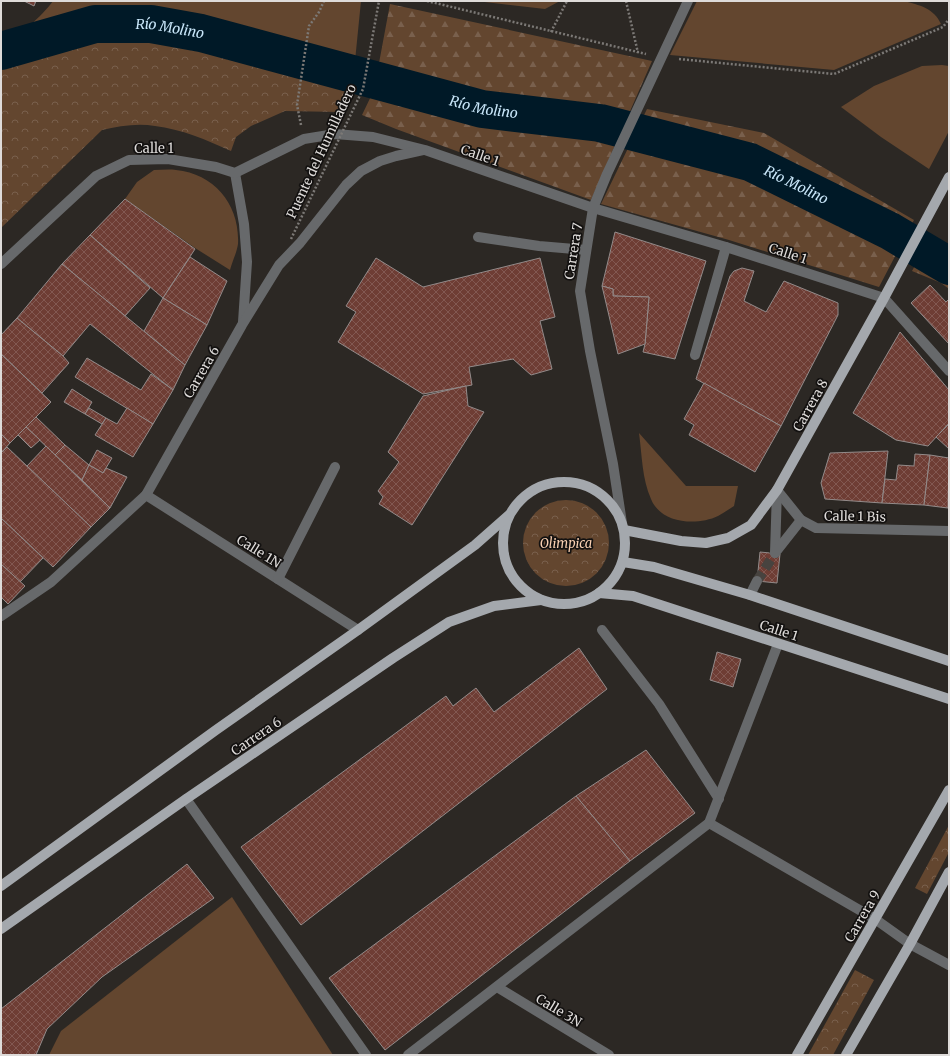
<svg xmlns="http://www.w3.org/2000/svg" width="950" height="1056" font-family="Merriweather,serif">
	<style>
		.green { fill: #63462f }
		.forest { fill: url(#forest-firs) }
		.park { fill: url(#park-crowns) }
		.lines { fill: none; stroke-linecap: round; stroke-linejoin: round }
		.river { stroke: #001927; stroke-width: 38 }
		.building { fill: url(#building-cross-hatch); stroke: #938b8a }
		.minor-tunnel { stroke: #47433f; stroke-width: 10; stroke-dasharray: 10 5; stroke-linecap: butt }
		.path { stroke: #7c7976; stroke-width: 2.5; stroke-dasharray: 2 2; stroke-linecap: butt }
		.minor { stroke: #67696b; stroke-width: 10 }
		.major { stroke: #a4a8ad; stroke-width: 10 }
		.path-bridge { stroke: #7c7976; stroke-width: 2.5; stroke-dasharray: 2 2; stroke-linecap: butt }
		.labels { text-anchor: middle; stroke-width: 3.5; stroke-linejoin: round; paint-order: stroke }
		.street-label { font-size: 13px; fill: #dedbd9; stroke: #131110 }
		.park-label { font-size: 13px; font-style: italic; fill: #f8cfb1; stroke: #131110 }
		.water-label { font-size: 14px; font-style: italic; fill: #c8e6f9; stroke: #131110 }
	</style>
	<defs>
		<pattern id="forest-firs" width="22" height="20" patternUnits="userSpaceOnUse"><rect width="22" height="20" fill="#63462f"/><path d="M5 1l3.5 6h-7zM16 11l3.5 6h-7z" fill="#79604d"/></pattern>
		<pattern id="park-crowns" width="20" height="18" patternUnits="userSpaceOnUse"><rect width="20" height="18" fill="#63462f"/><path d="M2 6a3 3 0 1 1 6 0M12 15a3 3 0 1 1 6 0" fill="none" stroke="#79604d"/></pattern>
		<pattern id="building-cross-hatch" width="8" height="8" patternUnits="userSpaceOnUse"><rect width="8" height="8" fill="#6e3d34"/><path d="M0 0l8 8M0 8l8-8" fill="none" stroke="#825851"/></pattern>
	</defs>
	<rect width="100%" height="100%" fill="#2c2824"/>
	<g class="green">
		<path d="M53,1H361L353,81L261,59L110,34L57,43L1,66V44C18,38 42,16 53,1Z"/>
		<path d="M476,1H560L545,9Z"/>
		<path d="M697,1H904C919,5 934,8 941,24L834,70L670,55Z"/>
		<path d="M942,65L949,66V131L929,169L881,137L841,107L874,86L922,66Z"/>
		<path d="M154,170C161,170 169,169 176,170C215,174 240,205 238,244C237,252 232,262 230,270L195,248L125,199L137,182Z"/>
		<path d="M639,433L686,486H738L734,506C729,509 724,513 718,516C697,526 661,524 651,499C642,479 642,455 639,433Z"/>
		<path d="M232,897L333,1055H49L61,1031Z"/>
	</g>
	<g class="forest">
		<path d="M390,4L652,61L591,200L396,129L362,115L374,90Z"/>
		<path d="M647,109L764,133L914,220L879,287L729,240L601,204Z"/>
		<path d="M930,238L949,250V289L941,283L912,271Z"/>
	</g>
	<g class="park">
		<path d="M110,34L149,36L190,41L290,67L353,81L339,112L285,111L251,126L236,137L231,151C207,140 181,129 155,126C138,123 119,126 102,130L1,228V66L57,43Z"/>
		<circle cx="566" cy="543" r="43"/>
		<path d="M949,825V852L927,894L915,888Z"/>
		<path d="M855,970L874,980L833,1055H808Z"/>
	</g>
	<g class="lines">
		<path class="river" id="s1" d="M1,51L95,24H151L201,33L482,109L600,123L750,162L890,231L949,266"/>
	</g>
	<g class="building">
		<path d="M24,1H36L34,6Z"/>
		<path d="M125,199L195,249L163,298L90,235Z"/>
		<path d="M615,232L706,261L675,359L643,352L645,344L649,297L613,296V289L602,286Z"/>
		<path d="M90,235L150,288L125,316L62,264Z"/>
		<path d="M190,257L227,281L207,325L163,298Z"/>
		<path d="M376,258L423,287L540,258L555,317L540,321L552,369L531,375L513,359L469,367L472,385L423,394L338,342L356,312L346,306Z"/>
		<path d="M62,264L185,365L173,390L90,324L63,356L17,318Z"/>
		<path d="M742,268L754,271L744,301L766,312L784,281L838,303V315L781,426L696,379L730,276L734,271Z"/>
		<path d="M930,285L946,302L949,299V344L911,303Z"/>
		<path d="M602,286L613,289V296L649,297L645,344L618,354Z"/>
		<path d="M163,298L207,325L185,365L144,331Z"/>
		<path d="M17,318L63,356L69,363L42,393L1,354V335Z"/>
		<path d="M900,332L949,390V423L928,446L896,440L853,413Z"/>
		<path d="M1,354L51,402L10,443L1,434Z"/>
		<path d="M87,358L141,390L151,374L173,390L153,424L75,377Z"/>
		<path d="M704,383L781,426L755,472L689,435L694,425L684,419Z"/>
		<path d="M466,386L468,406L484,412L412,525L379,504L383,497L378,491L399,462L388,452L423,396Z"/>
		<path d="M72,389L92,402L85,414L64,402Z"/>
		<path d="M89,408L106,418L102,424L85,414Z"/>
		<path d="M127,408L153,424L133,457L95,435L106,418L117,424Z"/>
		<path d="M36,417L65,445L55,455L26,427Z"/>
		<path d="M949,424V449L936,437Z"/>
		<path d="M26,427L40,440L31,448L18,435Z"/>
		<path d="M1,434L10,443L1,453Z"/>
		<path d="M65,445L89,465L82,480L55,455Z"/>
		<path d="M46,446L110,508L91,527L27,466Z"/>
		<path d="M7,447L91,527L53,567L1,518V453Z"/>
		<path d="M97,450L112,458L103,473L89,465Z"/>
		<path d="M888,451L882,503L825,499L821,483L830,453Z"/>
		<path d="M915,454L930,455L924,505L882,503L885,479L896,480L898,465L914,466Z"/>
		<path d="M930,455L949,458L948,508L924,505Z"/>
		<path d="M89,465L103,473L106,468L127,477L110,508L82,480Z"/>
		<path d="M1,518L43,558L20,582L1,564Z"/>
		<path d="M760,552L780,554L777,583L757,581Z"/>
		<path d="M2,565L25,586L8,604L1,597V566Z"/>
		<path d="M579,648L607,689L301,925L241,847L446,696L453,706L476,688L494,712Z"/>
		<path d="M717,652L741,659L733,687L710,680Z"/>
		<path d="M646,750L695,813L630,861L576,796Z"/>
		<path d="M576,796L630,861L385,1050L329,978Z"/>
		<path d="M187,864L214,898L102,977L47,1029L36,1055H1V1009Z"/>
	</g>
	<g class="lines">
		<path class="minor-tunnel" d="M757,581L775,553"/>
		<g class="path">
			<path d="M427,1L646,54"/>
			<path d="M626,1L638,53"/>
			<path d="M551,32L567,1"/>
			<path d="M679,59L834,74L943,27L949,19"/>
			<path d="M301,125L297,105L309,26L319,12L324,1"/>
		</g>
		<g class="minor">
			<path d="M235,173L244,224L247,262L243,322"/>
			<path d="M478,237L539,246L586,250"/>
			<path d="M1,264L96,176L129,160L168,159L216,167L235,173L304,139L335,134L373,137L425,150L593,208L726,247L884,298L949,371"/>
			<path d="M695,355L726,247"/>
			<path d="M777,490L801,520L816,528L949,531"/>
			<path d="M146,495L358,630"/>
			<path d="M622,523L613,464L590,351L580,291L593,208L607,174L688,1"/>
			<path d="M775,553L777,490"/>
			<path d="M775,553L801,520"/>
			<path d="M278,579L335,467"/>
			<path d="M750,595L757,581"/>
			<path d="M1,616L51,582L146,495L242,325L279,265L300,243L346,185L361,171L380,161L396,156L423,150"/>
			<path d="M602,630L659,704L719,799"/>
			<path d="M186,799L366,1055"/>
			<path d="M709,823L875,919L910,944L949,965"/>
			<path d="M497,987L609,1055"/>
			<path d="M408,1055L709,823L778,644"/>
		</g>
		<g class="major">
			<circle cx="564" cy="543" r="61"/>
			<path d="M624,530L681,541L706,543L728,538L751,525L777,490L884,298L949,177"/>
			<path d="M623,562L654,567L750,595L949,661"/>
			<path d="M599,593L633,596L949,699"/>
			<path d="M1,886L216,730L358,630L475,545L509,515"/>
			<path d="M1,929L186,799L393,658L449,622L494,606L541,600"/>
			<path d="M797,1055L949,790"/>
			<path d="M846,1055L910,944L949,872"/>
		</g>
		<path class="path-bridge" d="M291,239L363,89L379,1"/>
	</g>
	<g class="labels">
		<g class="street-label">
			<text x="154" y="153">Calle 1</text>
			<text transform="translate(321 151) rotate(-65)" y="5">Puente del Humilladero</text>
			<text transform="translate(480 155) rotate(19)" y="5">Calle 1</text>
			<text transform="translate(573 251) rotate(-81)" y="5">Carrera 7</text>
			<text transform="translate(788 253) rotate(18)" y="5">Calle 1</text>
			<text transform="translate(201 372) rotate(-60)" y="5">Carrera 6</text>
			<text transform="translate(810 405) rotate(-61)" y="5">Carrera 8</text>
			<text transform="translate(855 516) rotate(1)" y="5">Calle 1 Bis</text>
			<text transform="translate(259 551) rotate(32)" y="5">Calle 1N</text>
			<text transform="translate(779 630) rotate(18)" y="5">Calle 1</text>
			<text transform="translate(256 736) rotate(-34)" y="5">Carrera 6</text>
			<text transform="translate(862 916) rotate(-60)" y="5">Carrera 9</text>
			<text transform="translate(559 1010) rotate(31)" y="5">Calle 3N</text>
		</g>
		<g class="park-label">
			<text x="566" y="548">Olimpica</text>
		</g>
		<g class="water-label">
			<text dy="5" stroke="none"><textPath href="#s1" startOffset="173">Río Molino</textPath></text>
			<text dy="5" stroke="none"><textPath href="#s1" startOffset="497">Río Molino</textPath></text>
			<text dy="5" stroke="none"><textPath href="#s1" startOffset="821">Río Molino</textPath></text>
		</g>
	</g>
	<rect width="950" height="1056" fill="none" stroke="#dedbd9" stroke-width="4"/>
</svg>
